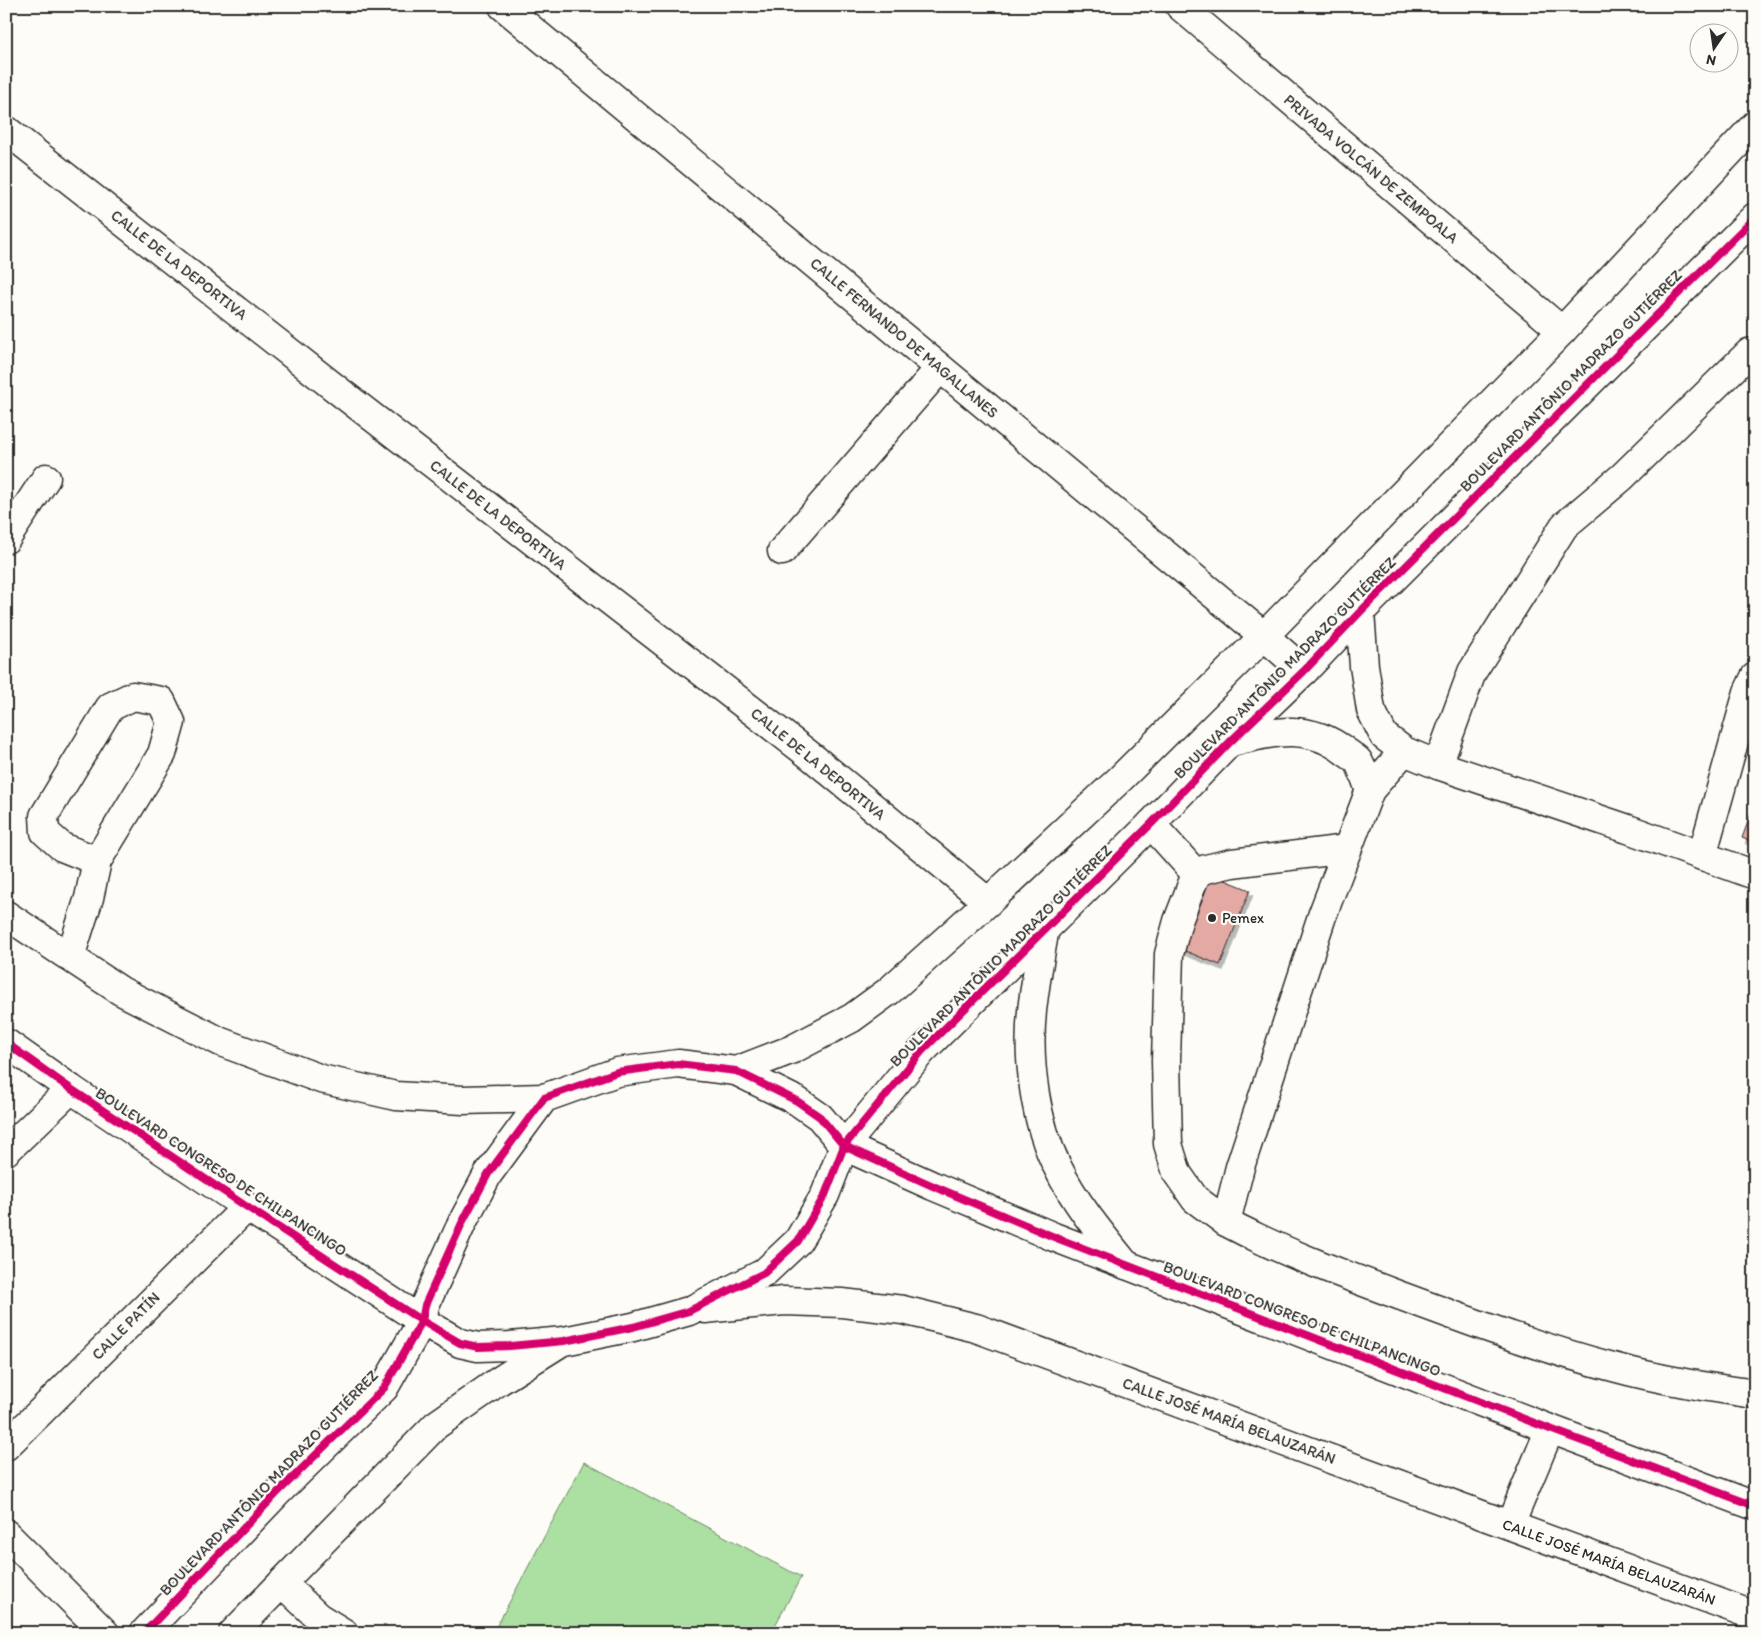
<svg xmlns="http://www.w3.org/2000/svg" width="1761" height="1639" font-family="Itim,sans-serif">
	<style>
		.green { fill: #abe0a2; stroke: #6b8666 }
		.building { fill: #e4a9a3; stroke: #2b2b2b; filter: url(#shadow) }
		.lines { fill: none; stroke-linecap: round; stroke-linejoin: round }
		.minor-casing { stroke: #2b2b2b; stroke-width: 31 }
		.minor { stroke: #fdfcf7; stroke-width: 28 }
		.cycleway-casing { stroke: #fdfcf7; stroke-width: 11 }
		.cycleway { stroke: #d6006c; stroke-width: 8 }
		.poi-dot { fill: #2b2b2b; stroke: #fdfcf7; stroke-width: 2 }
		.labels { text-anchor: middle; stroke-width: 4.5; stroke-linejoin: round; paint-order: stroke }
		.street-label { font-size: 15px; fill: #2b2b2b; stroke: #fdfcf7 }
		.poi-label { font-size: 15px; fill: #2b2b2b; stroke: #fdfcf7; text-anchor: start }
	</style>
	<defs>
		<filter id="shadow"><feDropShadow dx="3" dy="5.5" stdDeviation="0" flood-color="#0004"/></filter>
	</defs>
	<rect width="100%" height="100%" fill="#fdfcf7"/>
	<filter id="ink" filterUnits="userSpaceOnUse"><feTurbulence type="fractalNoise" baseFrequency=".02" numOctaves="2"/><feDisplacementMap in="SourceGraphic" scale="10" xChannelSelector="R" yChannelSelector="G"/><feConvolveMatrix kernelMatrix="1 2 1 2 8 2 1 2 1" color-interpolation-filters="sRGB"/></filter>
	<g filter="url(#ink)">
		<path class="green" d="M584,1462L801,1577L771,1633H493Z"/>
		<g class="building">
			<path d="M1755,803V843L1742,838Z"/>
			<path d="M1205,872L1250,890L1220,965L1175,947Z"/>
		</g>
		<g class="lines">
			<g class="minor-casing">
				<g id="minor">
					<path d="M503,6L1264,636L1304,671"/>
					<path d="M1180,6L1562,331"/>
					<path d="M6,130L344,395L812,757L988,902"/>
					<path d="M6,539L46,478"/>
					<path d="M782,551L940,368"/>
					<path d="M1360,612L1364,666L1371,710L1384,736L1404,751L1438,765L1628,829L1755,875"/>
					<path d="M1231,742C1273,732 1308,722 1346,752C1349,754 1355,758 1358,761C1363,769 1366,781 1370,790"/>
					<path d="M1404,751L1370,790L1322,916L1240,1167L1226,1222C1282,1252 1342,1274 1401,1296C1471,1322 1541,1348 1613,1367C1660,1380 1707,1387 1755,1394"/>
					<path d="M1438,765L1472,672L1564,526L1622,477L1749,353L1755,355"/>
					<path d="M1151,824L1196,874"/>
					<path d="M1702,856L1748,692L1755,677"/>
					<path d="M6,915L121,991L221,1042L321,1079L396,1096L463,1100L544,1098"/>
					<path d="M1045,928C1040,956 1035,983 1032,1011C1027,1061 1035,1123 1058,1168C1075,1203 1101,1234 1126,1265"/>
					<path d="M70,957L89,898L97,861L162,754L171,722L161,701L133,696L110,707L44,816L45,832L62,847L97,861"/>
					<path d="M6,1043L71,1089L247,1207L422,1321L460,1343L478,1347L510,1346L564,1341L633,1327L689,1311L764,1273L798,1241L825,1195L844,1146L922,1051L1151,824L1230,742L1304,671L1360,612L1755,217"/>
					<path d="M736,1071L793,1049L852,1018L889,991L988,902L1120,779L1264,636L1562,331L1755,125"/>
					<path d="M6,1151L71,1089"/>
					<path d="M1226,1222L1195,1199L1177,1173L1168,1144L1166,1061L1169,954L1178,921L1196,874L1206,869L1232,863L1347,849"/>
					<path d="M705,1309L784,1301L842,1303L903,1310L976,1328L1755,1616"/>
					<path d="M6,1446L247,1207"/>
					<path d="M1510,1525L1550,1429"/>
					<path d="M6,1534L105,1633"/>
					<path d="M282,1583L318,1617L344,1633"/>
					<path d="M144,1633L276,1494L384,1388L422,1321L425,1305L462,1223L488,1174L544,1098L617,1072L678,1064L736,1071L797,1101L820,1117L844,1146L933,1186L1054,1237L1550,1429L1755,1506"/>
					<path d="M233,1633L436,1425L499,1381L558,1344"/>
				</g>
			</g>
			<use href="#minor" class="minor"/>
			<g class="cycleway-casing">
				<g id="cycleway">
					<path d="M6,1043L71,1089L247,1207L422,1321L460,1343L478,1347L510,1346L564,1341L633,1327L689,1311L764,1273L798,1241L825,1195L844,1146L922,1051L1151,824L1230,742L1304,671L1360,612L1755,217"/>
					<path d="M144,1633L276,1494L384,1388L422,1321L425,1305L462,1223L488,1174L544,1098L617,1072L678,1064L736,1071L797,1101L820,1117L844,1146L933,1186L1054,1237L1550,1429L1755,1506"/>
				</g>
			</g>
			<use href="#cycleway" class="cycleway"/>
		</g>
	</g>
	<circle class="poi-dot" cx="1212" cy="918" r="5"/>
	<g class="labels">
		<g class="street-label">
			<text transform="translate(1371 169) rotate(40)" y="5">PRIVADA VOLCÁN DE ZEMPOALA</text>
			<text transform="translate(179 265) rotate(38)" y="5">CALLE DE LA DEPORTIVA</text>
			<text transform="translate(904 338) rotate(40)" y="5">CALLE FERNANDO DE MAGALLANES</text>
			<text transform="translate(1571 381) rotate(-45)" y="5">BOULEVARD ANTÔNIO MADRAZO GUTIÉRREZ</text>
			<text transform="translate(498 515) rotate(38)" y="5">CALLE DE LA DEPORTIVA</text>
			<text transform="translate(1285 668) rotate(-45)" y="5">BOULEVARD ANTÔNIO MADRAZO GUTIÉRREZ</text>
			<text transform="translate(818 764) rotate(39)" y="5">CALLE DE LA DEPORTIVA</text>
			<text transform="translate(1001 956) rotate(-45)" y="5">BOULEVARD ANTÔNIO MADRAZO GUTIÉRREZ</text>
			<text transform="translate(221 1172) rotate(33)" y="5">BOULEVARD CONGRESO DE CHILPANCINGO</text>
			<text transform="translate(1302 1319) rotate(21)" y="5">BOULEVARD CONGRESO DE CHILPANCINGO</text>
			<text transform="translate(126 1326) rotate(-45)" y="5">CALLE PATÍN</text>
			<text transform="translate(1229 1421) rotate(20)" y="5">CALLE JOSÉ MARÍA BELAUZARÁN</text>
			<text transform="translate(269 1483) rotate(-46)" y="5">BOULEVARD ANTÔNIO MADRAZO GUTIÉRREZ</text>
			<text transform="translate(1609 1562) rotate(20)" y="5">CALLE JOSÉ MARÍA BELAUZARÁN</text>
		</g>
		<g class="poi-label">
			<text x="1222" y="923">Pemex</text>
		</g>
	</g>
	<rect width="1761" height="1639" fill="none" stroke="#fdfcf7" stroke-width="25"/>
	<rect x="12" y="12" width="1736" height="1614" fill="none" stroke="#2b2b2b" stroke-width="2" filter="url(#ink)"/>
	<g transform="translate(1714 48) rotate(193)"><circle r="24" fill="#fdfcf7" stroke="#a9a8a5"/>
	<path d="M0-4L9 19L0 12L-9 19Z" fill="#2b2b2b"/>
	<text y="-8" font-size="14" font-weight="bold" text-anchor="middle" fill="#2b2b2b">N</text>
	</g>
</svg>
